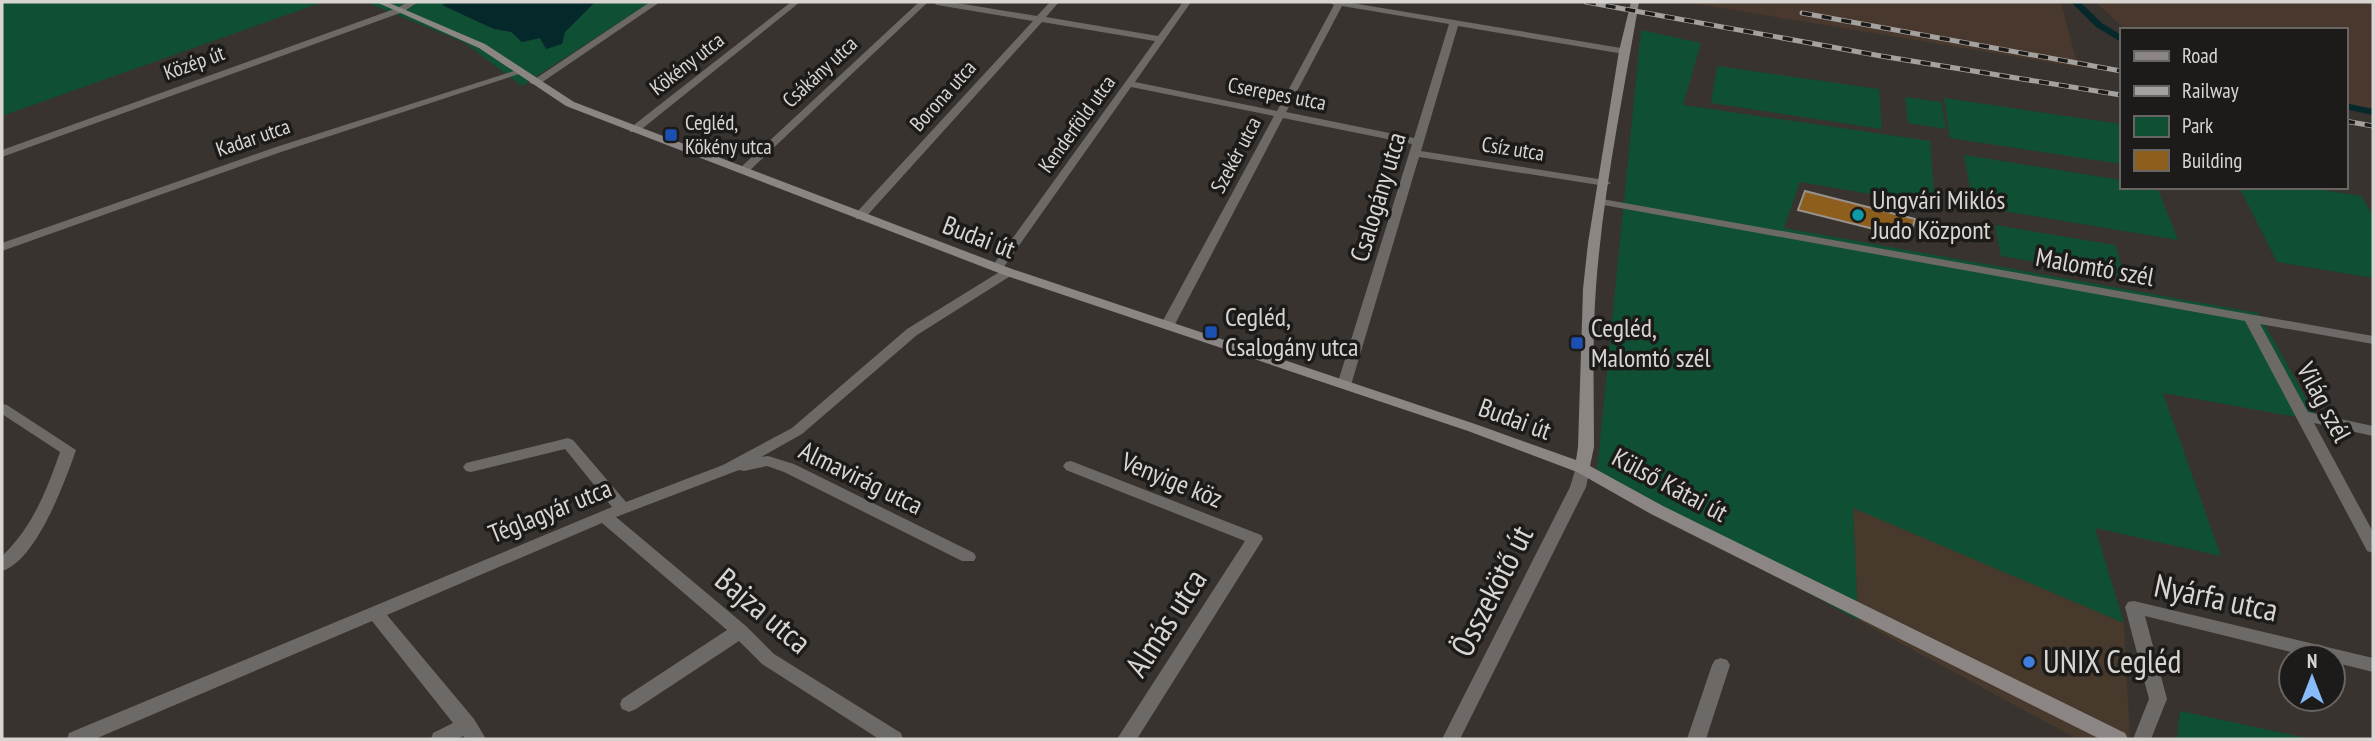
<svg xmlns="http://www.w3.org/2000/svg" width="2375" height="741" font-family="'PT Sans Narrow',sans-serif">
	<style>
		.commercial { fill: #47392b }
		.industrial { fill: #48382d }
		.green { fill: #0f4f34 }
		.water { fill: #05292b }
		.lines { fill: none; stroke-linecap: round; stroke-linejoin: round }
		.canal { fill: #05292b; fill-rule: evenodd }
		.building { fill: #8e5e1d; stroke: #98928c; stroke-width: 2 }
		.street { fill: #6c6967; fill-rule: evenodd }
		.secondary { fill: #8b8683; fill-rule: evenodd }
		.rail-casing { stroke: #a5a19e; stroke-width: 5 }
		.rail { stroke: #1d1b19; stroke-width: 3.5; stroke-dasharray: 10; stroke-linecap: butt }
		.transit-dot { fill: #1a4fb4; stroke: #1d1b19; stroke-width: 2.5 }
		.culture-dot { fill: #0f9aa8; stroke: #1d1b19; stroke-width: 2.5 }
		.shop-dot { fill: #3f7fe0; stroke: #1d1b19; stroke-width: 2.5 }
		.labels { text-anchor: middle; stroke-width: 7; stroke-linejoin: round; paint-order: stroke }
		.far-street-label { font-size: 21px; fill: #d8d5d2; stroke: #1d1b19 }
		.far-poi-label { font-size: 21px; fill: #d8d5d2; stroke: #1d1b19; text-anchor: start }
		.street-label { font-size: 26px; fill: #d8d5d2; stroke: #1d1b19 }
		.poi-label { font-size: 26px; fill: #d8d5d2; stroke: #1d1b19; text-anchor: start }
		.near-street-label { font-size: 32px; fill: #d8d5d2; stroke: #1d1b19 }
		.near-poi-label { font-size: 32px; fill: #d8d5d2; stroke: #1d1b19; text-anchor: start }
	</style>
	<rect width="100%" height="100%" fill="#38332e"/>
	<path class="commercial" d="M1853,507L2124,623L2130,739H2077L1858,620Z"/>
	<g class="industrial">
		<path d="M1685,2H2061L2078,67Z"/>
		<path d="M2095,2H2373V109L2345,104V30H2126Z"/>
	</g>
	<g class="green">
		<path d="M2,2H323L2,116Z"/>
		<path d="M366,2H450L443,5L494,29L511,32L522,42L565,32L595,2H650L522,86L465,43Z"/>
		<path d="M1641,30L1701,43L1683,105L1930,141L1935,205L1800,182L1784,228L2258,313L2319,421L2163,393L2221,556L2095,528L2124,623L1853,508L1858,620L1723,546L1596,482Z"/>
		<path d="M1717,66L1879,89L1882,129L1711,103Z"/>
		<path d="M1905,97L1941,102L1946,129L1908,123Z"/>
		<path d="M1944,98L2121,124V164L1950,138Z"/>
		<path d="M1964,155L2121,180V187H2157L2178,240L1973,206Z"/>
		<path d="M2239,187H2305L2361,196L2373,215V278L2277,262Z"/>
		<path d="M1995,225L2115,245L2125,278L2001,256Z"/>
		<path d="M2180,711L2311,739H2177Z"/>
	</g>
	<path class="water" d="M450,2H595L565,32L562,44L546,49L540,38L522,42L511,32L494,29L442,5Z"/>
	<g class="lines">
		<g class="canal">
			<path d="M2071,2H2080L2102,23L2121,35V42L2096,27Z"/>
			<path d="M2345,103L2373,109V115L2345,109Z"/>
		</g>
	</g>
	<path class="building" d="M1805,191L1915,219L1910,238L1798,210Z"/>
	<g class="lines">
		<g class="street">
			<path d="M408,2H418L403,12L2,157V150L397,8Z"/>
			<path d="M650,2H660L538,85L529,83Z"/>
			<path d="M791,2H800L638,132H630V128Z"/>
			<path d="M919,2H928L747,173H739V169Z"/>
			<path d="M933,2H951L1037,16L1050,2H1059L1046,17L1158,36L1183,2H1191L1135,82L1277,111L1334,5L1328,2H1346L1627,49L1629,51L1624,54L1458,26L1421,151L1605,180L1611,183L1605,186L1419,157L1351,385L1344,389L1337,385L1412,144L1283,118L1174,326L1167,330L1160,326L1274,116L1131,87L1001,271L1012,269L1014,272L1012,275L917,335L802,434L761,457L768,456L794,464L974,553L976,557L974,561H962L784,472L767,466L744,471L739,470L616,517L746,626L774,654L901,733L903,739H879L762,664L739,641L636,709L629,712L622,709L620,704L622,699L727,630L602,523L387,615L474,719L486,739H466L463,736L457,739H431L433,733L453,723L372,621L95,739H67L69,733L612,507L565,449L471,472L466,471L463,467L466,463L568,438L573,440L626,502L723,465L792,428L907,329L1001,271H993L991,268L1155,41L1042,22L864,219H856V213L1033,21L937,5ZM1342,6L1449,24L1414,138L1286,112Z"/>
			<path d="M517,70L525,72L281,152L2,251V243L273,148Z"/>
			<path d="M1602,199L2373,336V344L2260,324L2308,412L2373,426V436L2314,423L2373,532V553L2367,551L2365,547L2245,321L1598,204L1596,202Z"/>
			<path d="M2,404L7,405L76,450C65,482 36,561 2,571V556C32,528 47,490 60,452L2,414Z"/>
			<path d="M1071,461L1261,535L1263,539L1137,739H1117L1245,541L1066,470L1063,466L1066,462Z"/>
			<path d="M1582,463L1587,464L1590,468L1586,487L1460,739H1442L1570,487L1577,464Z"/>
			<path d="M2134,601L2373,658V672L2333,662V657H2311L2145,616L2167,699L2151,739H2133L2149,699L2125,607L2128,602Z"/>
			<path d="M1721,658L1727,660L1730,665L1706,739H1687L1712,665L1715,660Z"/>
		</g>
		<path class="secondary" d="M376,2H387L485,44L574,102L1012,269L1478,425L1576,460L1578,447L1583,289L1588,243L1619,51L1631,2H1639C1623,96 1603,191 1596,287C1592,340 1594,394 1594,447L1590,466L1663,506L2125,733L2128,739H2100L1651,514L1577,472L1468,431L1004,275L566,106L479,48Z"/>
		<g class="rail-casing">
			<g id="rail">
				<path d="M1586,2L1881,56L2121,95"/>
				<path d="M1802,13L2121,71"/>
				<path d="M2345,121L2373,126"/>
			</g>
		</g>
		<use href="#rail" class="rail"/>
	</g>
	<g class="transit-dot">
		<rect x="664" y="128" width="14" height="14" rx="3.5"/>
		<rect x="1204" y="325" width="14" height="14" rx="3.5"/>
		<rect x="1570" y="336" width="14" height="14" rx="3.5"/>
	</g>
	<circle class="culture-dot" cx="1858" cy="215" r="7"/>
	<circle class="shop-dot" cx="2029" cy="662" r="7"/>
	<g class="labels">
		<g class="far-street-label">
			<text transform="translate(194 63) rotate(-20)" y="7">Közép út</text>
			<text transform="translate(687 64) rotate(-38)" y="7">Kökény utca</text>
			<text transform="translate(820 72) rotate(-43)" y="7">Csákány utca</text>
			<text transform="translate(1277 94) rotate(11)" y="7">Cserepes utca</text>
			<text transform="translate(943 96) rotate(-48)" y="7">Borona utca</text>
			<text transform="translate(1077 124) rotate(-54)" y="7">Kenderföld utca</text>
			<text transform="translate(253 138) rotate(-19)" y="7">Kadar utca</text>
			<text transform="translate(1513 149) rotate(9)" y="7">Csíz utca</text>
			<text transform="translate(1236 155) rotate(-62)" y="7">Szekér utca</text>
		</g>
		<g class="far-poi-label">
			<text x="685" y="130">Cegléd,<tspan x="685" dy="24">Kökény utca</tspan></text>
		</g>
		<g class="street-label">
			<text transform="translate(1378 197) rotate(-73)" y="9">Csalogány utca</text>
			<text transform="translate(979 237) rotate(21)" y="9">Budai út</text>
			<text transform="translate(2095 267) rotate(10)" y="9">Malomtó szél</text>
			<text transform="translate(2324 402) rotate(62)" y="9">Világ szél</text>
			<text transform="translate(1515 419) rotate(20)" y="9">Budai út</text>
			<text transform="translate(861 478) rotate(26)" y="9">Almavirág utca</text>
			<text transform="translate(1172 480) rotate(22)" y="9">Venyige köz</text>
			<text transform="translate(1670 485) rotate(28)" y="9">Külső Kátai út</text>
			<text transform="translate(550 511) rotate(-22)" y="9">Téglagyár utca</text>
		</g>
		<g class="poi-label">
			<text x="1872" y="209">Ungvári Miklós<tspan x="1872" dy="30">Judo Központ</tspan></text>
			<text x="1225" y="326">Cegléd,<tspan x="1225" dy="30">Csalogány utca</tspan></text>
			<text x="1591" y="337">Cegléd,<tspan x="1591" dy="30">Malomtó szél</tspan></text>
		</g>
		<g class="near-street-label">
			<text transform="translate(1492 591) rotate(-63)" y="11">Összekötő út</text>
			<text transform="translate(2216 598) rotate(12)" y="11">Nyárfa utca</text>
			<text transform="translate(763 611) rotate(40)" y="11">Bajza utca</text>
			<text transform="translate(1166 623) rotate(-57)" y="11">Almás utca</text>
		</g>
		<g class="near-poi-label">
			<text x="2043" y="673">UNIX Cegléd</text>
		</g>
	</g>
	<rect width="2375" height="741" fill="none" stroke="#d8d5d2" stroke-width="7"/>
	<rect x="2120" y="28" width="228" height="161" fill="#1d1b19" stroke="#686563" stroke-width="2"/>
	<rect x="2134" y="51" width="35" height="10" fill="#8b8683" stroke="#686563" stroke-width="2"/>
	<text x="2182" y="63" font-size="21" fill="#d8d5d2">Road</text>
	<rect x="2134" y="86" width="35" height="10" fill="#a5a19e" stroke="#686563" stroke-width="2"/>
	<text x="2182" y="98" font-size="21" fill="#d8d5d2">Railway</text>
	<rect x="2134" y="116" width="35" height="21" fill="#0f4f34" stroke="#686563" stroke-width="2"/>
	<text x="2182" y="133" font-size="21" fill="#d8d5d2">Park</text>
	<rect x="2134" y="150" width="35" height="21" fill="#8e5e1d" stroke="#686563" stroke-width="2"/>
	<text x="2182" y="168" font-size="21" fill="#d8d5d2">Building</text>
	<g transform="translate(2312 678)"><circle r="33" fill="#1d1b19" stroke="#686563" stroke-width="2"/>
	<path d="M0-5L12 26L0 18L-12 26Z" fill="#87bbfb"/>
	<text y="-10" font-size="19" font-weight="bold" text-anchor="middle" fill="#d8d5d2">N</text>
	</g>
</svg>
